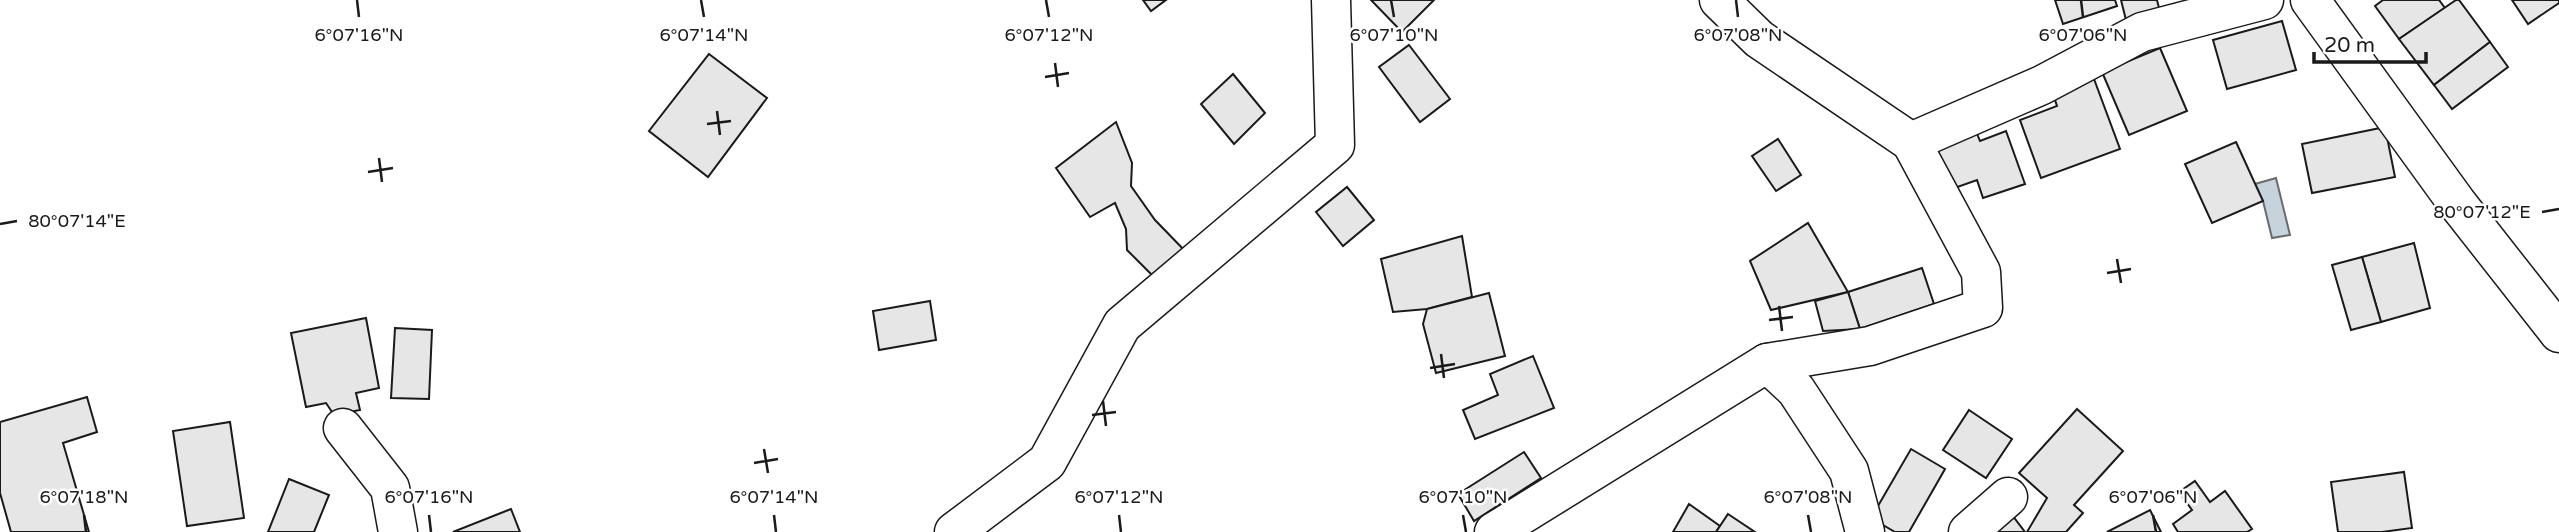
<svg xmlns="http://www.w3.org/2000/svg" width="2559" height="532" font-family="'Varela Round',sans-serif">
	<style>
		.water { fill: #c6d2dc; stroke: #6a6a6a; stroke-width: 2 }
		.building { fill: #e6e6e6; stroke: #1a1a1a; stroke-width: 2 }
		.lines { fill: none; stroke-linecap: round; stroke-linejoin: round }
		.minor-casing { stroke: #1a1a1a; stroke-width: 41 }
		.minor { stroke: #fff; stroke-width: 38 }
		.ticks { fill: none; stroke: #1a1a1a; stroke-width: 2.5 }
		.ticks-label { font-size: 18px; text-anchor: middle; fill: #1a1a1a; stroke: #fff; stroke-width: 5; stroke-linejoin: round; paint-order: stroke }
	</style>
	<rect width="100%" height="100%" fill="#fff"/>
	<path class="water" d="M2276,178L2290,235L2272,238L2263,201L2255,184Z"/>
	<g class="building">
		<path d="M1143,0H1166L1151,11Z"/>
		<path d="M1371,0H1434L1402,32Z"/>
		<path d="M2055,0H2115L2117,6L2063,24Z"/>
		<path d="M2121,0H2157L2160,12L2126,20Z"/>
		<path d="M2383,0H2439L2445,8L2399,39L2375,6Z"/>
		<path d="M2456,0H2459L2490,42L2434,85L2399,39Z"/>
		<path d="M2512,0H2559V3L2528,24Z"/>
		<path d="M2282,21L2296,70L2227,89L2213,40Z"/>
		<path d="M2490,42L2508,67L2452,109L2434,85Z"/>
		<path d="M1409,45L1450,99L1420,122L1379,67Z"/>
		<path d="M2160,48L2187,111L2129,135L2102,72Z"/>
		<path d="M709,54L767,98L708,177L649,131Z"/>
		<path d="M1233,74L1265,113L1234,144L1201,104Z"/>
		<path d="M2094,79L2120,149L2041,178L2020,120L2057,106L2053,94Z"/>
		<path d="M1116,122L1132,163L1131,186L1155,220L1189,255L1160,283L1127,250L1126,229L1115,203L1090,217L1056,168Z"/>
		<path d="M2385,127L2395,177L2312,193L2302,144Z"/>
		<path d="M1976,131L1980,141L2006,131L2025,184L1983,198L1977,180L1949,190L1933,146Z"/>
		<path d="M1778,139L1801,175L1776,191L1752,156Z"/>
		<path d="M2236,142L2263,201L2212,223L2185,164Z"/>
		<path d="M1347,187L1374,220L1343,246L1316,212Z"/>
		<path d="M1808,223L1848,292L1771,310L1750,261Z"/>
		<path d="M1462,236L1472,297L1427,309L1393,312L1381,259Z"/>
		<path d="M2414,243L2430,308L2381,322L2362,257Z"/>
		<path d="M2362,257L2381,322L2351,330L2332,265Z"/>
		<path d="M1922,268L1934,304L1860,329L1848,292Z"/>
		<path d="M1848,292L1860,329L1823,331L1815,301Z"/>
		<path d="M1489,293L1505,356L1436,373L1423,324L1427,309Z"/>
		<path d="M930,301L936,340L879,350L873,311Z"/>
		<path d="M366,318L379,388L356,393L360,410L334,415L326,403L306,407L291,333Z"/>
		<path d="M395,328L432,330L429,399L391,398Z"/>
		<path d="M1533,356L1554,408L1475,439L1463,410L1498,395L1490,374Z"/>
		<path d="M87,397L97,432L63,443L89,532H11L0,493V422Z"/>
		<path d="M2077,409L2123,451L2074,505L2083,513L2066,532H2027L2047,498L2019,473Z"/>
		<path d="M1969,410L2012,439L1986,478L1943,450Z"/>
		<path d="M230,422L244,518L187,526L173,431Z"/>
		<path d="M1911,449L1945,469L1909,532H1895L1871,518Z"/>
		<path d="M1524,452L1541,478L1474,521L1458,494Z"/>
		<path d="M2404,472L2412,528L2382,532H2338L2331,482Z"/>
		<path d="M289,479L329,495L314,532H268Z"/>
		<path d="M2195,481L2210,502L2225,491L2252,529L2247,532H2178L2173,524L2192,510L2179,492Z"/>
		<path d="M1689,504L1720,526L1716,532H1673Z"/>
		<path d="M2006,507L2025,532H1982Z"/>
		<path d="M511,509L520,532H453Z"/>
		<path d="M2150,510L2161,532H2107Z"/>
		<path d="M1728,514L1755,532H1716Z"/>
	</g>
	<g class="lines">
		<g class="minor-casing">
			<g id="minor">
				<path d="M1719,0L1759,39L1911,142"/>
				<path d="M2310,0L2457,203L2559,333"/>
				<path d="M343,428L390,488L398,532"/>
				<path d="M954,532L1047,462L1122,325L1335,145L1331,0"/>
				<path d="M1494,532L1767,363"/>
				<path d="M1865,532L1849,471L1796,390L1767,363L1870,346L1983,308L1981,272L1911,142L2042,85L2142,32L2264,0"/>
				<path d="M1968,532L2008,497"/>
			</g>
		</g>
		<use href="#minor" class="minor"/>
	</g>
	<path class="ticks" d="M357,0L359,17M701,0L704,17M1046,0L1049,17M1391,0L1394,17M1736,0L1738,17M2081,0L2083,17M1055,63L1058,87M1045,77L1069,73M717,111L720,135M707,124L731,121M379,158L382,182M368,172L393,168M2542,212L2559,209M0,224L17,221M2117,259L2121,283M2107,273L2131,269M1779,306L1782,331M1769,320L1793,317M1441,354L1444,378M1430,368L1455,364M1103,401L1106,426M1092,415L1116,412M764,449L768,473M754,463L778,459M84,515L86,532M429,515L431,532M774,515L776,532M1119,515L1121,532M1463,515L1466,532M1808,515L1811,532M2153,515L2156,532"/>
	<g class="ticks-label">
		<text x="359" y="41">6°07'16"N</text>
		<text x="704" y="41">6°07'14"N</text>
		<text x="1049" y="41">6°07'12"N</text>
		<text x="1394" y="41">6°07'10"N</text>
		<text x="1738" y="41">6°07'08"N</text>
		<text x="2083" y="41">6°07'06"N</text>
		<text x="2482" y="218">80°07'12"E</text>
		<text x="77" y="227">80°07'14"E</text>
		<text x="84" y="503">6°07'18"N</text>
		<text x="429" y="503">6°07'16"N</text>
		<text x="774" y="503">6°07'14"N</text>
		<text x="1119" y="503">6°07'12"N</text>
		<text x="1463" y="503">6°07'10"N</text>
		<text x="1808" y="503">6°07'08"N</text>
		<text x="2153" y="503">6°07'06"N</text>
	</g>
	<path d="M2314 52v10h112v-10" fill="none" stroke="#1a1a1a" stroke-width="3.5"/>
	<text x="2324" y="52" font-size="21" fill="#1a1a1a" stroke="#ffffff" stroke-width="5" paint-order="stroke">20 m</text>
</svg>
